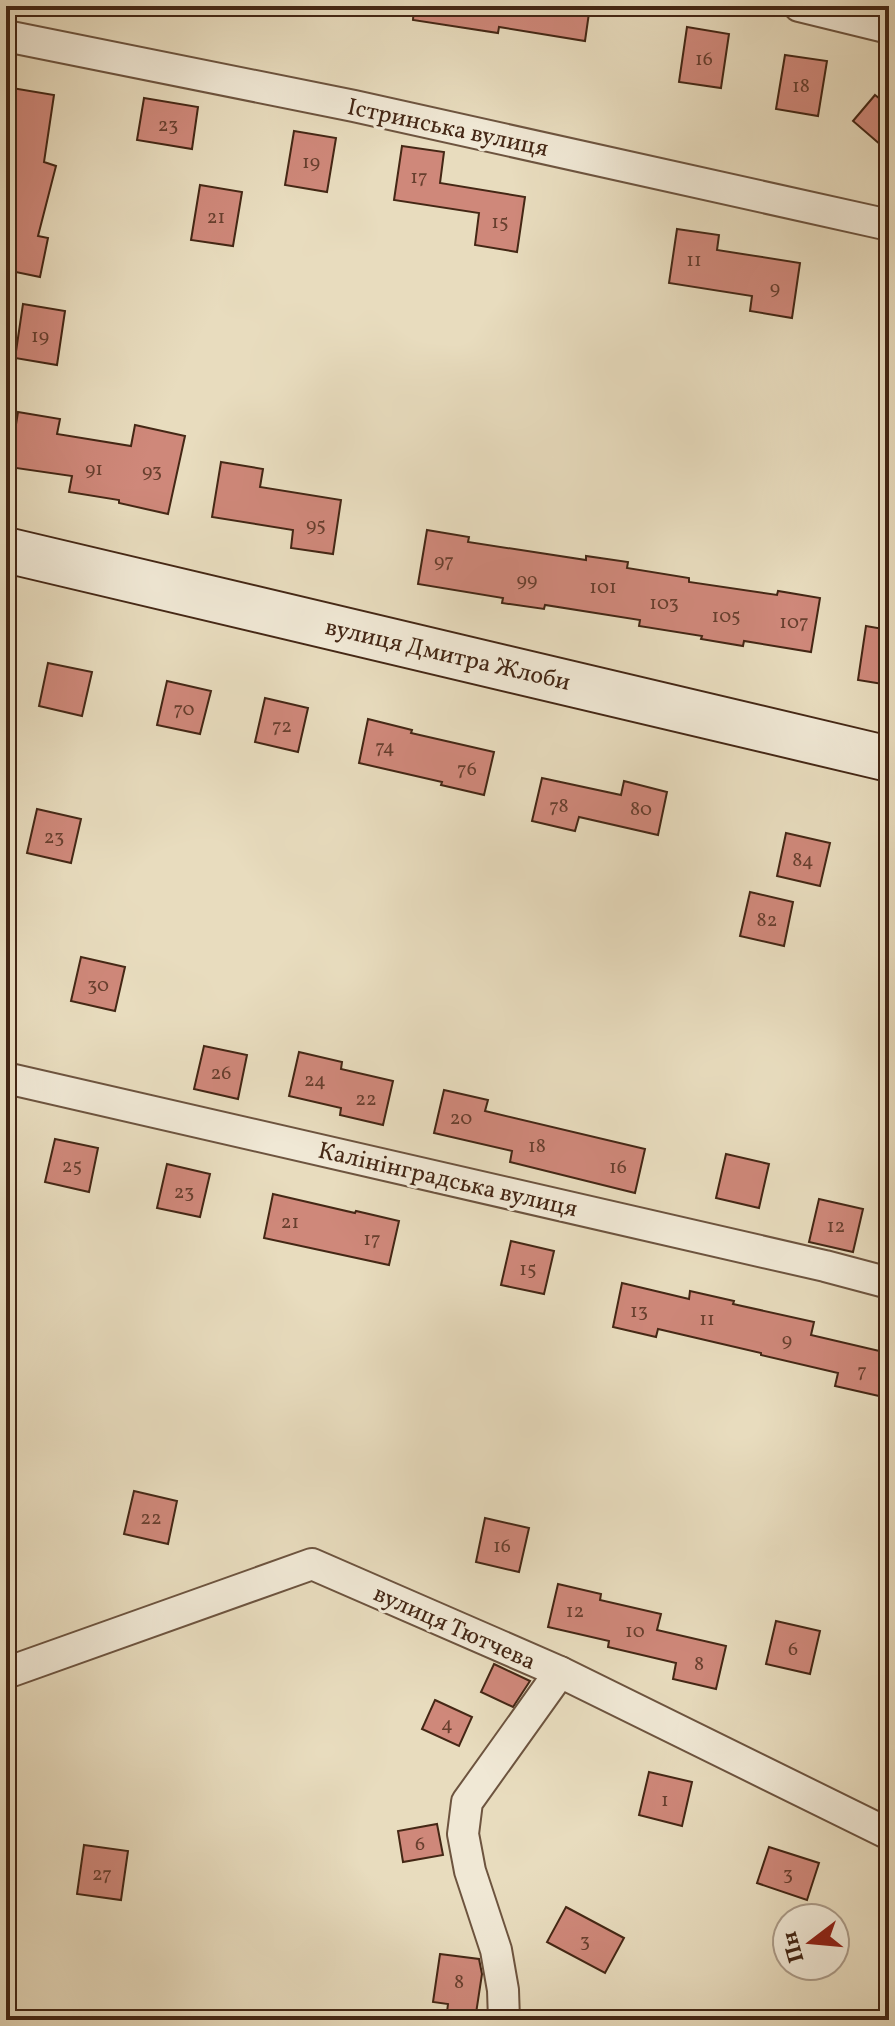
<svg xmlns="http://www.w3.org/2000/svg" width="895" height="2026" font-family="Vollkorn,serif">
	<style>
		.building { fill: #cf887a; stroke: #442715; stroke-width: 2 }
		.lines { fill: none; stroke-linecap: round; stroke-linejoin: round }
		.minor-casing { stroke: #6d543f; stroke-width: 34 }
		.secondary-casing { stroke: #442715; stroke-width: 48 }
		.minor { stroke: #f0e8d5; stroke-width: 30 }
		.secondary { stroke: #f0e8d5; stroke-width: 44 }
		.labels { text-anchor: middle; stroke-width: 6; stroke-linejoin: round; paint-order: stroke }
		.number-label { font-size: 20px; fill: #673f2e }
		.street-label { font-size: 24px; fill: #442715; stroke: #f0e8d5 }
	</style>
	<rect width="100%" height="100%" fill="#e8dcbe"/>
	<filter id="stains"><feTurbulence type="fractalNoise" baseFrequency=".0025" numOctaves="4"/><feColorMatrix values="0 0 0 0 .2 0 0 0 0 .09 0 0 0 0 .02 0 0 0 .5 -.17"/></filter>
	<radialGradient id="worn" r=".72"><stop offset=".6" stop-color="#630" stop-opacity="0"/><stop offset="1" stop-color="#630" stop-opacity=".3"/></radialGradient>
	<g class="building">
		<path d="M414,6H590L585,41L499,27L498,33L413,20Z"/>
		<path d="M687,27L729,34L721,88L679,82Z"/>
		<path d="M785,55L827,61L818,116L776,109Z"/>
		<path d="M6,87L54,95L44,162L56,166L38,236L48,238L40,277L6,270Z"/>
		<path d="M875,95L889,106V152L853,121Z"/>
		<path d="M144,98L198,107L192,149L137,140Z"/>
		<path d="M294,131L336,138L327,192L285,185Z"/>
		<path d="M402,146L444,152L440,183L525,197L517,252L475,245L479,213L394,200Z"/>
		<path d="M200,185L242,192L233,246L191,240Z"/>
		<path d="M677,229L719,235L717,250L800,263L792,318L750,311L752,296L669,283Z"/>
		<path d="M23,304L65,311L57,365L15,358Z"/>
		<path d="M18,412L60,419L57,434L131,446L135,425L185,436L168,514L119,503V500L69,492L72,476L9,467Z"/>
		<path d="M221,462L263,469L260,487L341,500L333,554L291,548L293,530L212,517Z"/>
		<path d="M427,530L469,537L468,542L586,560V556L628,562L627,568L689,578V582L777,595L778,591L820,598L811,652L744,641L743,646L701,639L702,636L639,626L640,620L545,605L544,609L502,603L503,598L418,584Z"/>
		<path d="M866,626L889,630V685L858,680Z"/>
		<path d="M48,663L92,672L82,716L39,706Z"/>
		<path d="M167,681L211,691L200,734L157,725Z"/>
		<path d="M265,698L308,708L298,752L255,742Z"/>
		<path d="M368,719L412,730L411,733L494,752L484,795L441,785L442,782L359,763Z"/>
		<path d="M542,778L621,795L624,781L667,792L658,835L579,817L575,831L532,821Z"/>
		<path d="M37,809L81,819L71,863L27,853Z"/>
		<path d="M786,833L830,843L820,886L777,876Z"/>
		<path d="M750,892L793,902L784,946L740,936Z"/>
		<path d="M81,957L125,967L115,1011L71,1001Z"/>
		<path d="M204,1046L247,1055L238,1099L194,1089Z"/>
		<path d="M299,1052L342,1062L341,1069L393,1081L383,1125L340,1115L341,1108L289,1096Z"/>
		<path d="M444,1090L488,1100L485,1111L645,1149L635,1193L510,1162L512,1151L434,1133Z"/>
		<path d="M55,1139L98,1148L89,1192L45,1182Z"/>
		<path d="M726,1154L769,1164L759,1208L716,1198Z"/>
		<path d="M167,1164L210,1174L200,1217L157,1208Z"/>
		<path d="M273,1194L355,1213L356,1211L399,1221L389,1265L264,1238Z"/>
		<path d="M819,1199L863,1209L853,1252L809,1242Z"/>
		<path d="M511,1241L554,1251L544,1294L501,1285Z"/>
		<path d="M622,1283L689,1299L690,1291L734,1301L733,1304L814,1322L811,1335L888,1353L879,1396L835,1386L838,1373L761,1355V1353L658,1329L656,1337L613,1327Z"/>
		<path d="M134,1491L177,1501L168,1544L124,1534Z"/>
		<path d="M485,1518L529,1528L519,1572L476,1562Z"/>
		<path d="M558,1584L601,1594L600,1600L661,1614L657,1630L726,1646L716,1689L673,1679L676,1663L608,1647L609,1641L548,1627Z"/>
		<path d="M776,1621L820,1631L810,1674L766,1664Z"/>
		<path d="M494,1664L530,1681L513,1707L481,1692Z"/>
		<path d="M435,1700L472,1717L459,1746L422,1729Z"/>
		<path d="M649,1772L692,1782L682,1826L639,1815Z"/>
		<path d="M437,1824L443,1855L403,1862L398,1831Z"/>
		<path d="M84,1845L128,1851L121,1900L77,1894Z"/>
		<path d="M769,1847L819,1863L807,1900L757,1883Z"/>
		<path d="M566,1907L624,1938L605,1973L547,1942Z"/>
		<path d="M440,1954L479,1959L482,1974L475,2020H446L448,2004L433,2002Z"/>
	</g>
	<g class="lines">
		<g class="minor-casing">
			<g id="minor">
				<path d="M799,6L889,28"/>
				<path d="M6,36L354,106L889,225"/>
				<path d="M6,1078L825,1266L889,1283"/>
				<path d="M6,1673L312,1564L560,1672L889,1834"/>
				<path d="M504,2020L503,1990L496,1950L470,1871L463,1834L467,1802L560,1672"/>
			</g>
		</g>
		<g class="secondary-casing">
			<path id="secondary" d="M6,550L889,759"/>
		</g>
		<use href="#minor" class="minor"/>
		<use href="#secondary" class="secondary"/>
	</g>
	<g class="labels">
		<g class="number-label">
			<text x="704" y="65">16</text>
			<text x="801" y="92">18</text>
			<text x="168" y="131">23</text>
			<text x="311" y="168">19</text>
			<text x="419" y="183">17</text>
			<text x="216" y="223">21</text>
			<text x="500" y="228">15</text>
			<text x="694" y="266">11</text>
			<text x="775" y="294">9</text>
			<text x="40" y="342">19</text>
			<text x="94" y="475">91</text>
			<text x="152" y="477">93</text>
			<text x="316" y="531">95</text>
			<text x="444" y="567">97</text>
			<text x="527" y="586">99</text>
			<text x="603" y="593">101</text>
			<text x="664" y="609">103</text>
			<text x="726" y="622">105</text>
			<text x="794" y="628">107</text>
			<text x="184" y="715">70</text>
			<text x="282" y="732">72</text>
			<text x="385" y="753">74</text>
			<text x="467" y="775">76</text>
			<text x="559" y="812">78</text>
			<text x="641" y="815">80</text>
			<text x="54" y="843">23</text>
			<text x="803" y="866">84</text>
			<text x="767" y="926">82</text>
			<text x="98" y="991">30</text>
			<text x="221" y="1079">26</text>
			<text x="315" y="1086">24</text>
			<text x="366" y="1105">22</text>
			<text x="461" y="1124">20</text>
			<text x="537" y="1152">18</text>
			<text x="72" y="1172">25</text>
			<text x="618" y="1173">16</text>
			<text x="184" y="1198">23</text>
			<text x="290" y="1228">21</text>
			<text x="836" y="1232">12</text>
			<text x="372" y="1245">17</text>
			<text x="528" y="1275">15</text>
			<text x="639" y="1317">13</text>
			<text x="707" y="1325">11</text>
			<text x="787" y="1346">9</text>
			<text x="862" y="1377">7</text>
			<text x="151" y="1524">22</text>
			<text x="502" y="1552">16</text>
			<text x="575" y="1617">12</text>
			<text x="635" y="1637">10</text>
			<text x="793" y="1655">6</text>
			<text x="699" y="1670">8</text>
			<text x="447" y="1730">4</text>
			<text x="665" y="1806">1</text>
			<text x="420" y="1850">6</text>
			<text x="102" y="1880">27</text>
			<text x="788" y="1880">3</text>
			<text x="585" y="1947">3</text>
			<text x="459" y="1988">8</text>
		</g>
		<g class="street-label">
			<text transform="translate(448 127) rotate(12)" y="8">Істринська вулиця</text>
			<text transform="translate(448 654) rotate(13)" y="8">вулиця Дмитра Жлоби</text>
			<text transform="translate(448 1179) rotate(13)" y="8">Калінінградська вулиця</text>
			<text transform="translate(455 1627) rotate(24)" y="8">вулиця Тютчева</text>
		</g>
	</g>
	<rect width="895" height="2026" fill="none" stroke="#e8dcbe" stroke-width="32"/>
	<rect x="8" y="8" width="879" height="2010" fill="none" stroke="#442715" stroke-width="4"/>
	<rect x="16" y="16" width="863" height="1994" fill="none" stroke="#442715" stroke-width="2"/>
	<g transform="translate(811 1942) rotate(254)"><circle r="38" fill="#f0e8d5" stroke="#ab9b88" stroke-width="2"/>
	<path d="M0-6L14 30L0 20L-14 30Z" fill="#8f2418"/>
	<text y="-12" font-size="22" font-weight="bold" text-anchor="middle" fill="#442715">Пн</text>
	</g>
	<rect width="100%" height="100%" filter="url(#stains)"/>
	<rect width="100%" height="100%" fill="url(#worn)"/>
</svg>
